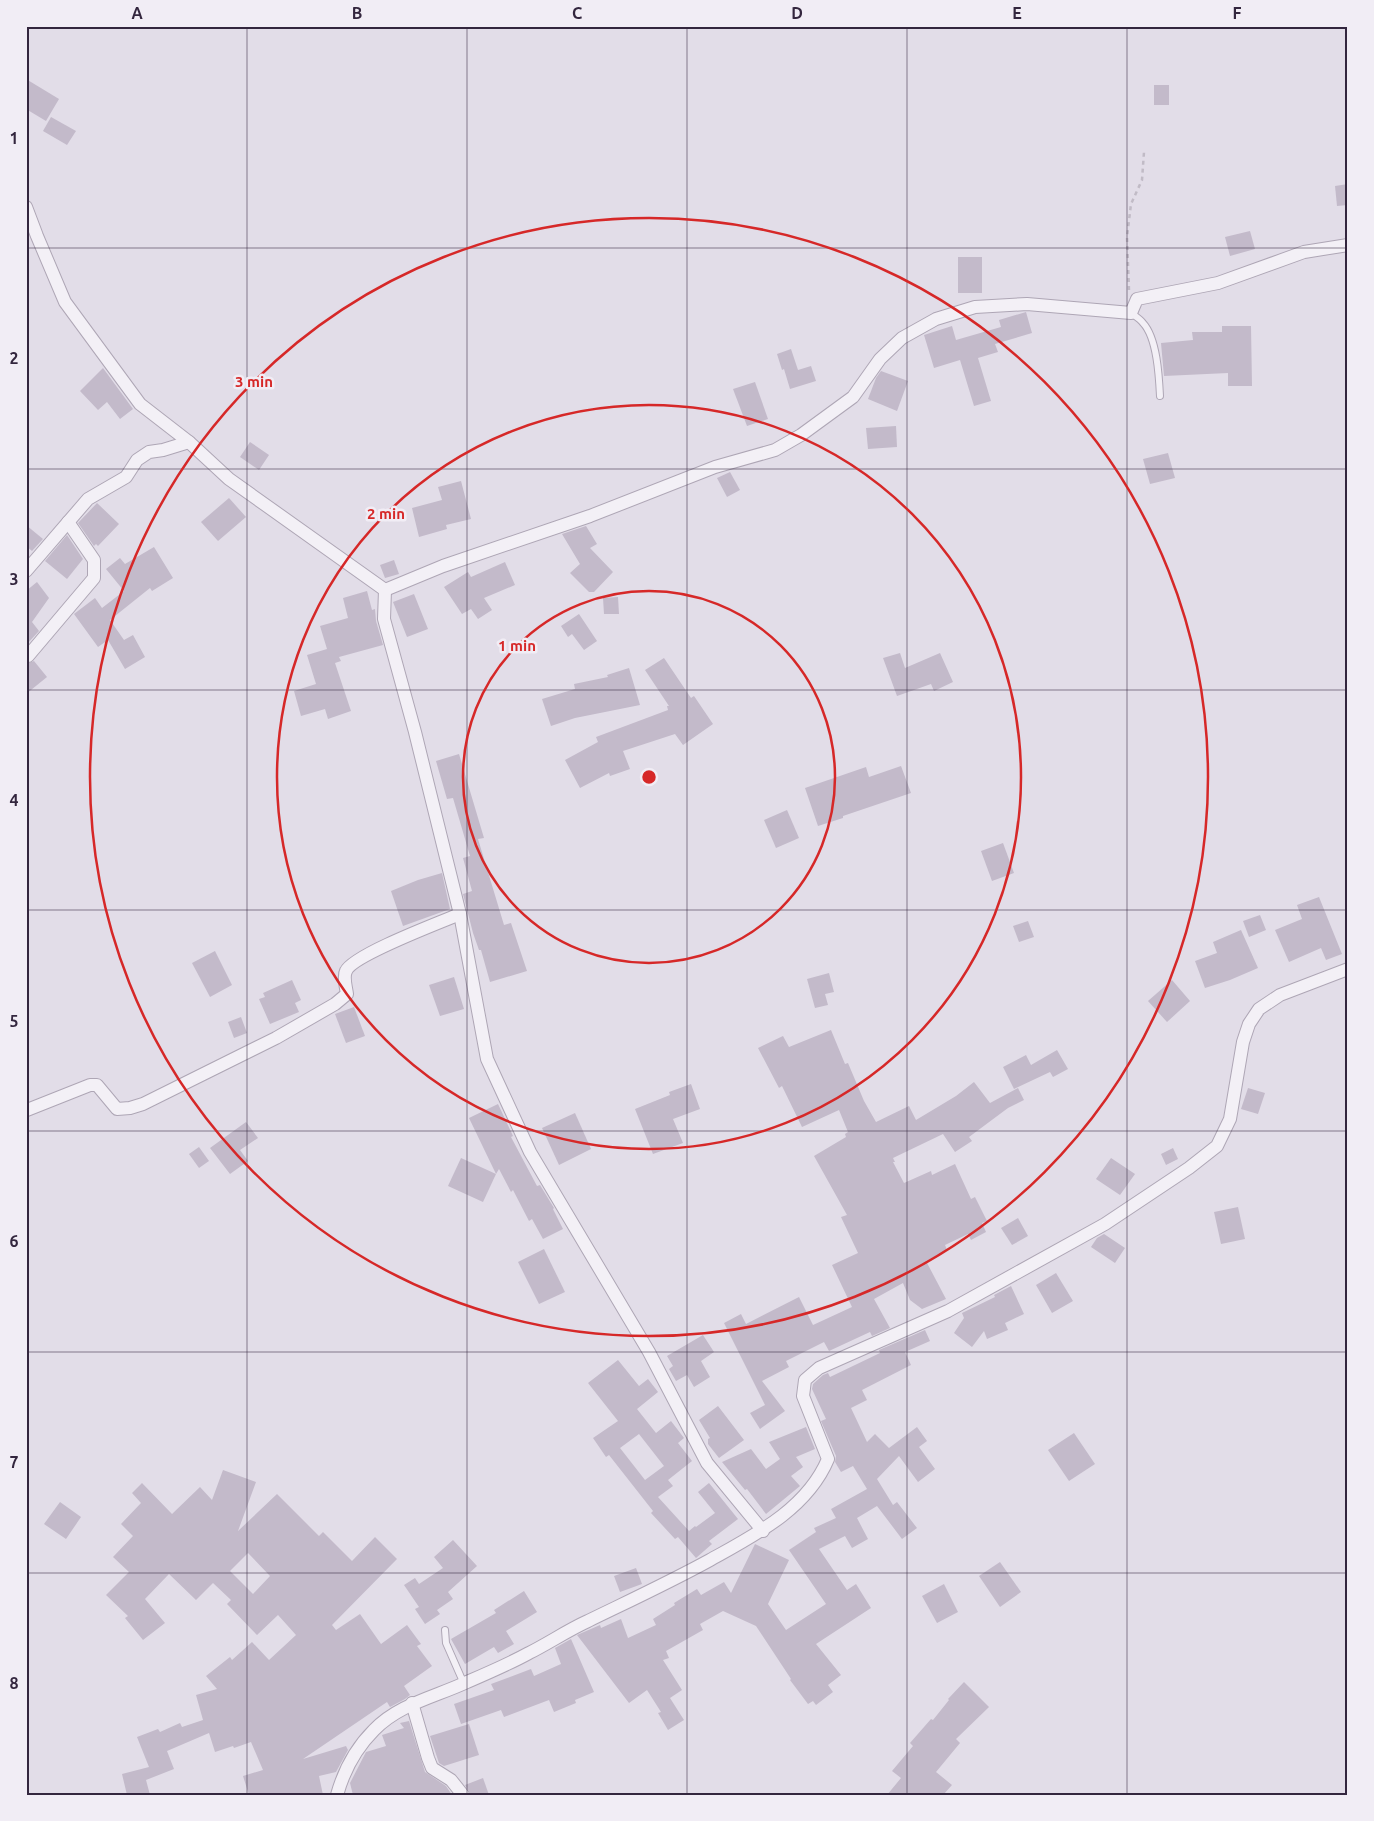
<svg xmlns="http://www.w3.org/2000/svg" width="1374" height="1821" font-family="Ubuntu,sans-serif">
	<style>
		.building { fill: #c3baca; fill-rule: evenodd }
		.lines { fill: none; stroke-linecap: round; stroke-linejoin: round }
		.service-casing { stroke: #aea6b5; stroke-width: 8 }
		.minor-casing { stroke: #aea6b5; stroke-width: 14 }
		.path { stroke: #c1bbc6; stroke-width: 2.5; stroke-dasharray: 4 4; stroke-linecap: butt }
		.service { stroke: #f3f0f6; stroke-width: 6 }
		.minor { stroke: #f3f0f6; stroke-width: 12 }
		.grid { fill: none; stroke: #33263e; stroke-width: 1; stroke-opacity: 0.55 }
		.ring { fill: none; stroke: #d62828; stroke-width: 2.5 }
		.centre { fill: #d62828; stroke: #f1edf5; stroke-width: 2.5 }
		.ring-label { font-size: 15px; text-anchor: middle; font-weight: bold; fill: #d62828; stroke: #f1edf5; stroke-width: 5; stroke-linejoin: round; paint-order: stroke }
		.neatline { fill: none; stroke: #33263e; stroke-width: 2 }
		.grid-label { font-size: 16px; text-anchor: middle; font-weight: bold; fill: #33263e }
	</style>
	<rect width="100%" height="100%" fill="#e2dde8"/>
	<g class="building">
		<path d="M26,79L59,99L46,121L26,109Z"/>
		<rect x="1154" y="85" width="15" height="20"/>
		<path d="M51,117L76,131L67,145L43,131Z"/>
		<path d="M1348,184V205L1337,206L1335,186Z"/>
		<path d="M1250,231L1255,249L1230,256L1225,237Z"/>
		<rect x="958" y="257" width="24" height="36"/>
		<path d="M1026,312L1032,333L995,344L998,352L978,358L991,401L974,406L960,360L934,368L924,335L952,326L956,340L1001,327L999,320Z"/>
		<path d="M1222,326H1251L1252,386H1228V373L1164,376L1161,343L1193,340L1192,332H1222Z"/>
		<path d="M791,349L798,370L811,366L816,381L790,389L784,369L782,370L777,354Z"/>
		<path d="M103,368L133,409L120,419L107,402L98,410L80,391Z"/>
		<path d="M881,371L908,381L897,411L868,399L876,378Z"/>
		<path d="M755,382L768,419L747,426L733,389Z"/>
		<path d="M896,426L897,447L868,449L866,428Z"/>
		<path d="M250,442L269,455L259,470L240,457Z"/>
		<path d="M1168,453L1175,478L1150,484L1143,459Z"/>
		<path d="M730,472L740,490L727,497L717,478Z"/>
		<path d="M461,481L471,519L446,525L447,529L419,537L412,508L442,500L438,487Z"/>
		<path d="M229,498L246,517L218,541L201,522Z"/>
		<path d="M97,503L119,524L98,546L96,544L94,546L78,523Z"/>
		<path d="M26,525L43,539L32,551L26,546Z"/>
		<path d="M586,526L597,544L590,548L613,572L594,592H589L570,573L580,564L562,534Z"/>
		<path d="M67,535L83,559L67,579L45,561Z"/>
		<path d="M154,547L173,578L152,591L150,588L110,620L124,640L133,635L145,657L125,669L108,640L98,647L74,614L95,598L102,608L124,591L106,569L120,558L125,564Z"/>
		<path d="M394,560L399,574L385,578L380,565Z"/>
		<path d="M505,562L515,585L484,598L492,610L478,619L471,609L462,614L444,587L468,572L471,577Z"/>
		<path d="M37,582L49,598L32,622L39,631L26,645V591Z"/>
		<path d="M367,591L372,610L375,609L376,621L383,645L339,657L341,661L335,663L351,711L328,719L325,709L301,716L294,691L316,684L307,655L327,649L320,626L348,618L343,598Z"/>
		<path d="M414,594L428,629L407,637L393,602Z"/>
		<path d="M618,597L619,614H604L603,598Z"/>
		<path d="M579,614L597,641L584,650L572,634L568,637L561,626Z"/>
		<path d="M900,653L905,668L940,653L953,682L934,691L931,684L897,696L883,658Z"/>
		<path d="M664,658L691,698L694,696L713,724L683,745L675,734L623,751L630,769L610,776L609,773L580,788L565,760L598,742L596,737L668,710L667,706H669L645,670Z"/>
		<path d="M34,661L47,677L26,694V664Z"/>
		<path d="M629,668L640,705L575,718L551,726L542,699L575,689L574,684L608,677L607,675Z"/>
		<path d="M459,754L484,838L478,839L504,925L511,923L527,971L490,982L481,950H479L473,933L463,894L472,891L463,858L470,856L453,798L447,799L436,761Z"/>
		<path d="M901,766L911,793L843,816V818L818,826L805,788L866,767L869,777Z"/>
		<path d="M787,810L799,838L776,848L764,820Z"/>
		<path d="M1003,843L1014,873L992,881L981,851Z"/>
		<path d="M442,873L450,909L403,926L391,891L418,880Z"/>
		<path d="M1319,897L1342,954L1326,960L1321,948L1289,962L1275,930L1302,919L1297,905Z"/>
		<path d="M1260,915L1266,930L1249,937L1243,921Z"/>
		<path d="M1028,921L1034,937L1019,942L1013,926Z"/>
		<path d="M1241,930L1258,968L1230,980L1205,988L1195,961L1217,953L1213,942Z"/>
		<path d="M215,951L232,985L210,997L192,963Z"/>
		<path d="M829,973L834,992L825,994L828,1005L815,1008L807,979Z"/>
		<path d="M454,977L464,1009L440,1016L429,985Z"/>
		<path d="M292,980L301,1000L295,1003L299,1012L270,1024L259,999L265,997L263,993Z"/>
		<path d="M1172,980L1190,1001L1167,1022L1148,1001Z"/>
		<path d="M354,1007L365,1036L346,1043L335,1014Z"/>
		<path d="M241,1017L247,1033L234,1038L228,1022Z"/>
		<path d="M831,1030L845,1064L848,1063L864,1101L876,1122L909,1106L916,1120L956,1096L974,1082L990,1103L1018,1088L1024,1100L1008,1108L969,1137L972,1141L955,1152L943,1134L893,1158L895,1162H893L904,1183L931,1171L932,1175L955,1164L971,1199L975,1197L987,1221L982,1223L986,1232L971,1240L968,1234L945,1245L947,1250L926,1261L946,1299L922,1309L910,1300L903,1283L874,1299L890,1328L872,1336L870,1332L829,1351L824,1342L786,1361L789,1367L762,1381L785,1411L760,1429L750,1413L765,1405L724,1323L741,1314L746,1324L799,1297L813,1325L852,1307L832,1265L858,1253L841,1217L847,1215L814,1156L846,1137L845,1134L848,1132L839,1110L802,1127L782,1086L779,1088L758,1048L783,1036L789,1047Z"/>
		<path d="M1057,1050L1068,1069L1053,1077L1050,1072L1014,1089L1003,1067L1026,1055L1031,1065Z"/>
		<path d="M691,1084L700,1109L673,1119L683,1143L653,1154L635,1109L670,1095L669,1092Z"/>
		<path d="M1248,1088L1265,1093L1258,1114L1241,1109Z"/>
		<path d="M498,1104L513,1136L511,1137L537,1186L540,1185L554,1208L553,1209L563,1229L543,1239L532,1219L529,1221L513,1190L511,1192L499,1169L496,1174L469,1118Z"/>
		<path d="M575,1113L591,1149L559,1165L542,1128Z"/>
		<path d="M246,1122L258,1138L240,1150L248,1161L230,1174L210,1148Z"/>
		<path d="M199,1147L209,1161L199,1168L189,1154Z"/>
		<path d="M1173,1148L1178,1159L1166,1165L1161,1154Z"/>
		<path d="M461,1158L496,1174L483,1202L448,1186Z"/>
		<path d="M1111,1158L1135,1174L1120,1195L1096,1179Z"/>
		<path d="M1238,1207L1245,1239L1221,1244L1214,1212Z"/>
		<path d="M1018,1218L1028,1236L1012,1245L1001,1228Z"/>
		<path d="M1104,1234L1125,1248L1115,1263L1091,1247L1097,1238Z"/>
		<path d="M544,1249L565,1292L539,1304L518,1262Z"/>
		<path d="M1056,1273L1073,1301L1052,1313L1036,1285Z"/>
		<path d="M1011,1286L1024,1314L1005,1323L1008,1330L987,1339L984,1331L972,1347L954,1333L964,1318L962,1313L995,1297L994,1295Z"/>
		<path d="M925,1330L930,1341L905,1352L911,1365L862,1390L867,1400L851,1408L867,1442L875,1434L889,1448L917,1427L927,1441L919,1447L935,1469L918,1482L899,1456L877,1479L893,1505L897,1502L917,1528L902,1539L877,1506L857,1518L868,1539L852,1548L845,1536L819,1549L847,1590L856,1584L871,1608L816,1644L841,1675L828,1685L833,1692L816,1705L813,1701L808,1704L790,1680L791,1679L756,1626L723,1611L700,1624L703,1630L666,1651L669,1658L663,1660L682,1690L670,1698L684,1720L668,1730L658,1713L661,1712L647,1690L629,1703L577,1635L600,1625L601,1628L621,1619L628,1638L656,1625L653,1619L675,1605L674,1603L697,1589L701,1595L724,1582L731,1593L755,1544L789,1560L768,1604L786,1630L826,1604L789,1550L816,1532L814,1528L836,1518L831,1509L867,1489L853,1466L841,1472L835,1462L836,1456L821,1421L826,1419L812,1389L813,1384L823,1375L828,1373L830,1377L880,1353L879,1350Z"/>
		<path d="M703,1335L714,1352L701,1361L710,1377L694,1387L687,1375L676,1381L669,1369L673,1366L667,1356Z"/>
		<path d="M618,1360L639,1386L648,1379L658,1392L637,1409L656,1433L671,1421L684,1438L678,1443L692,1461L668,1480L673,1486L658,1497L689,1531L695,1526L696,1527L715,1513L698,1492L709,1483L738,1519L709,1541L712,1544L696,1558L678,1537L675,1539L651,1513L653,1511L609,1455L606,1457L593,1438L618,1421L588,1383ZM639,1434L664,1466L645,1480L620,1448Z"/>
		<path d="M718,1406L744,1440L719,1458L708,1444V1439L710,1438L699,1420Z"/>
		<path d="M806,1427L815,1449L796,1457L803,1467L791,1476L800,1486L766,1514L747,1489L745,1490L722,1462L751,1449L766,1469L780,1459L769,1442Z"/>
		<path d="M1074,1433L1095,1464L1069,1481L1048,1450Z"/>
		<path d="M223,1470L256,1482L238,1531L277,1494L319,1536L323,1532L352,1561L375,1537L397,1559L332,1625L336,1630L360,1614L381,1644L407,1625L421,1644L417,1646L432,1666L404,1686L410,1695L405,1699L390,1707L387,1702L303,1759L346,1746L348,1750L336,1772L319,1776L323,1795H249L243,1776L263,1770L251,1742L234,1748L233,1746L215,1752L209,1733L167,1751L174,1769L146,1780L150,1795H127L122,1774L149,1767L137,1737L158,1729L160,1732L180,1723L182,1727L203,1720L196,1695L217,1689L206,1676L230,1657L232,1660L252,1642L269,1660L296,1635L278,1615L257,1635L227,1604L231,1600L213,1583L196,1600L169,1574L145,1599L165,1623L143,1640L125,1618L128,1616L106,1595L129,1572L113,1557L133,1536L121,1524L141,1503L132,1493L142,1483L172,1514L200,1487L212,1500ZM248,1553L270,1576L253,1594L230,1571Z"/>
		<path d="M60,1502L81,1517L66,1539L44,1524Z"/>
		<path d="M453,1540L477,1566L448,1592L453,1599L437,1610L440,1614L425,1624L415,1609L419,1607L404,1585L415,1578L419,1584L443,1568L434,1557Z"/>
		<path d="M1000,1562L1021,1592L1000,1607L979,1576Z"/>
		<path d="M636,1568L642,1584L620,1592L614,1576Z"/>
		<path d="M944,1584L958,1612L937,1623L922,1596Z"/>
		<path d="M524,1591L537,1612L506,1631L514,1644L498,1653L494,1647L465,1664L451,1639L496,1613L494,1610Z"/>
		<path d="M571,1639L594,1692L575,1700L576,1703L554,1712L549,1700L504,1717L501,1710L461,1724L454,1704L494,1690L491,1684L531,1669L534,1676L561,1664L555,1648Z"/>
		<path d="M964,1682L989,1707L956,1739L960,1743L936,1772L952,1785L943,1795H887L901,1778L892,1771L913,1746L910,1743L931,1719L933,1720L949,1700L948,1699Z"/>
		<path d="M409,1721L425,1772L446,1786L452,1795H353L350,1783L366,1752L386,1746L382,1735L404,1728L400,1723Z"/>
		<path d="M469,1724L479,1755L444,1766L439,1763L430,1736Z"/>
		<path d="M483,1778L489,1795H471L465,1785Z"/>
	</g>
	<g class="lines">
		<g class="service-casing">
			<g id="service">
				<path d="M1131,313C1135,316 1140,319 1143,323C1157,338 1159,376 1160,396"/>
				<path d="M445,1630L446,1643L464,1684"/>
			</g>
		</g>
		<g class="minor-casing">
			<g id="minor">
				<path d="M26,207L37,236L65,302L140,404L189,442L229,479L385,590"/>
				<path d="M26,571L88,499L126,477L137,460L149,452L163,450L189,442"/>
				<path d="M385,590L443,566L590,516L715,467L775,450L801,435L853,397L880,359L902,338L936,319L975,307L1027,304L1131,313L1137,299L1218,283L1304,252L1348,245"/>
				<path d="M385,590L384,619L415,732L460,914L487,1059L530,1152L649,1352L707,1463L763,1531"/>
				<path d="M28,656L94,578V560L68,522"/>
				<path d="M27,1110L90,1085H97L117,1109L130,1108L143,1104L276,1038L335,1004L347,994C346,987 343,977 346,971C353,955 441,922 460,914"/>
				<path d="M412,1703L428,1758L432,1768L451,1780L463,1795"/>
				<path d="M337,1795C344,1770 355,1749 374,1730C399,1704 435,1697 467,1682C488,1673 509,1664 529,1653C549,1643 568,1630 588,1621C629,1601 670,1582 710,1560C755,1535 807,1509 828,1459L803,1396L805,1380L819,1368L948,1311L1105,1224L1189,1168L1217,1146L1230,1119L1243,1042L1249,1024L1259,1009L1280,995L1348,969"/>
			</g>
		</g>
		<path class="path" d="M1129,290L1127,237L1131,204L1142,180L1144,152"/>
		<use href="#service" class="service"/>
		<use href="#minor" class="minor"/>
	</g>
	<path class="grid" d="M247,26V1795M467,26V1795M687,26V1795M907,26V1795M1127,26V1795M26,248H1348M26,469H1348M26,690H1348M26,910H1348M26,1131H1348M26,1352H1348M26,1573H1348"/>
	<g class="ring">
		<circle cx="649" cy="777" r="186"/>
		<circle cx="649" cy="777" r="372"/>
		<circle cx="649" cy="777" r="559"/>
	</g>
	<circle cx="649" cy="777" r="8" class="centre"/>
	<g class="ring-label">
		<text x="254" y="387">3 min</text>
		<text x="386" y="519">2 min</text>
		<text x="517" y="651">1 min</text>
	</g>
	<rect width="1374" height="1821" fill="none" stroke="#f1edf5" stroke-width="55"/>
	<rect x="28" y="28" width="1318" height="1766" class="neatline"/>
	<g class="grid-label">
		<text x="137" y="19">A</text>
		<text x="357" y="19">B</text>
		<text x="577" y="19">C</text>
		<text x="797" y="19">D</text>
		<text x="1017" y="19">E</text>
		<text x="1237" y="19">F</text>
		<text x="14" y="144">1</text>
		<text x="14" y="364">2</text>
		<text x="14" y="585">3</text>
		<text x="14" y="806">4</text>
		<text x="14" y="1027">5</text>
		<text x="14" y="1247">6</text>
		<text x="14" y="1468">7</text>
		<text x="14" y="1689">8</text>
	</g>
</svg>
